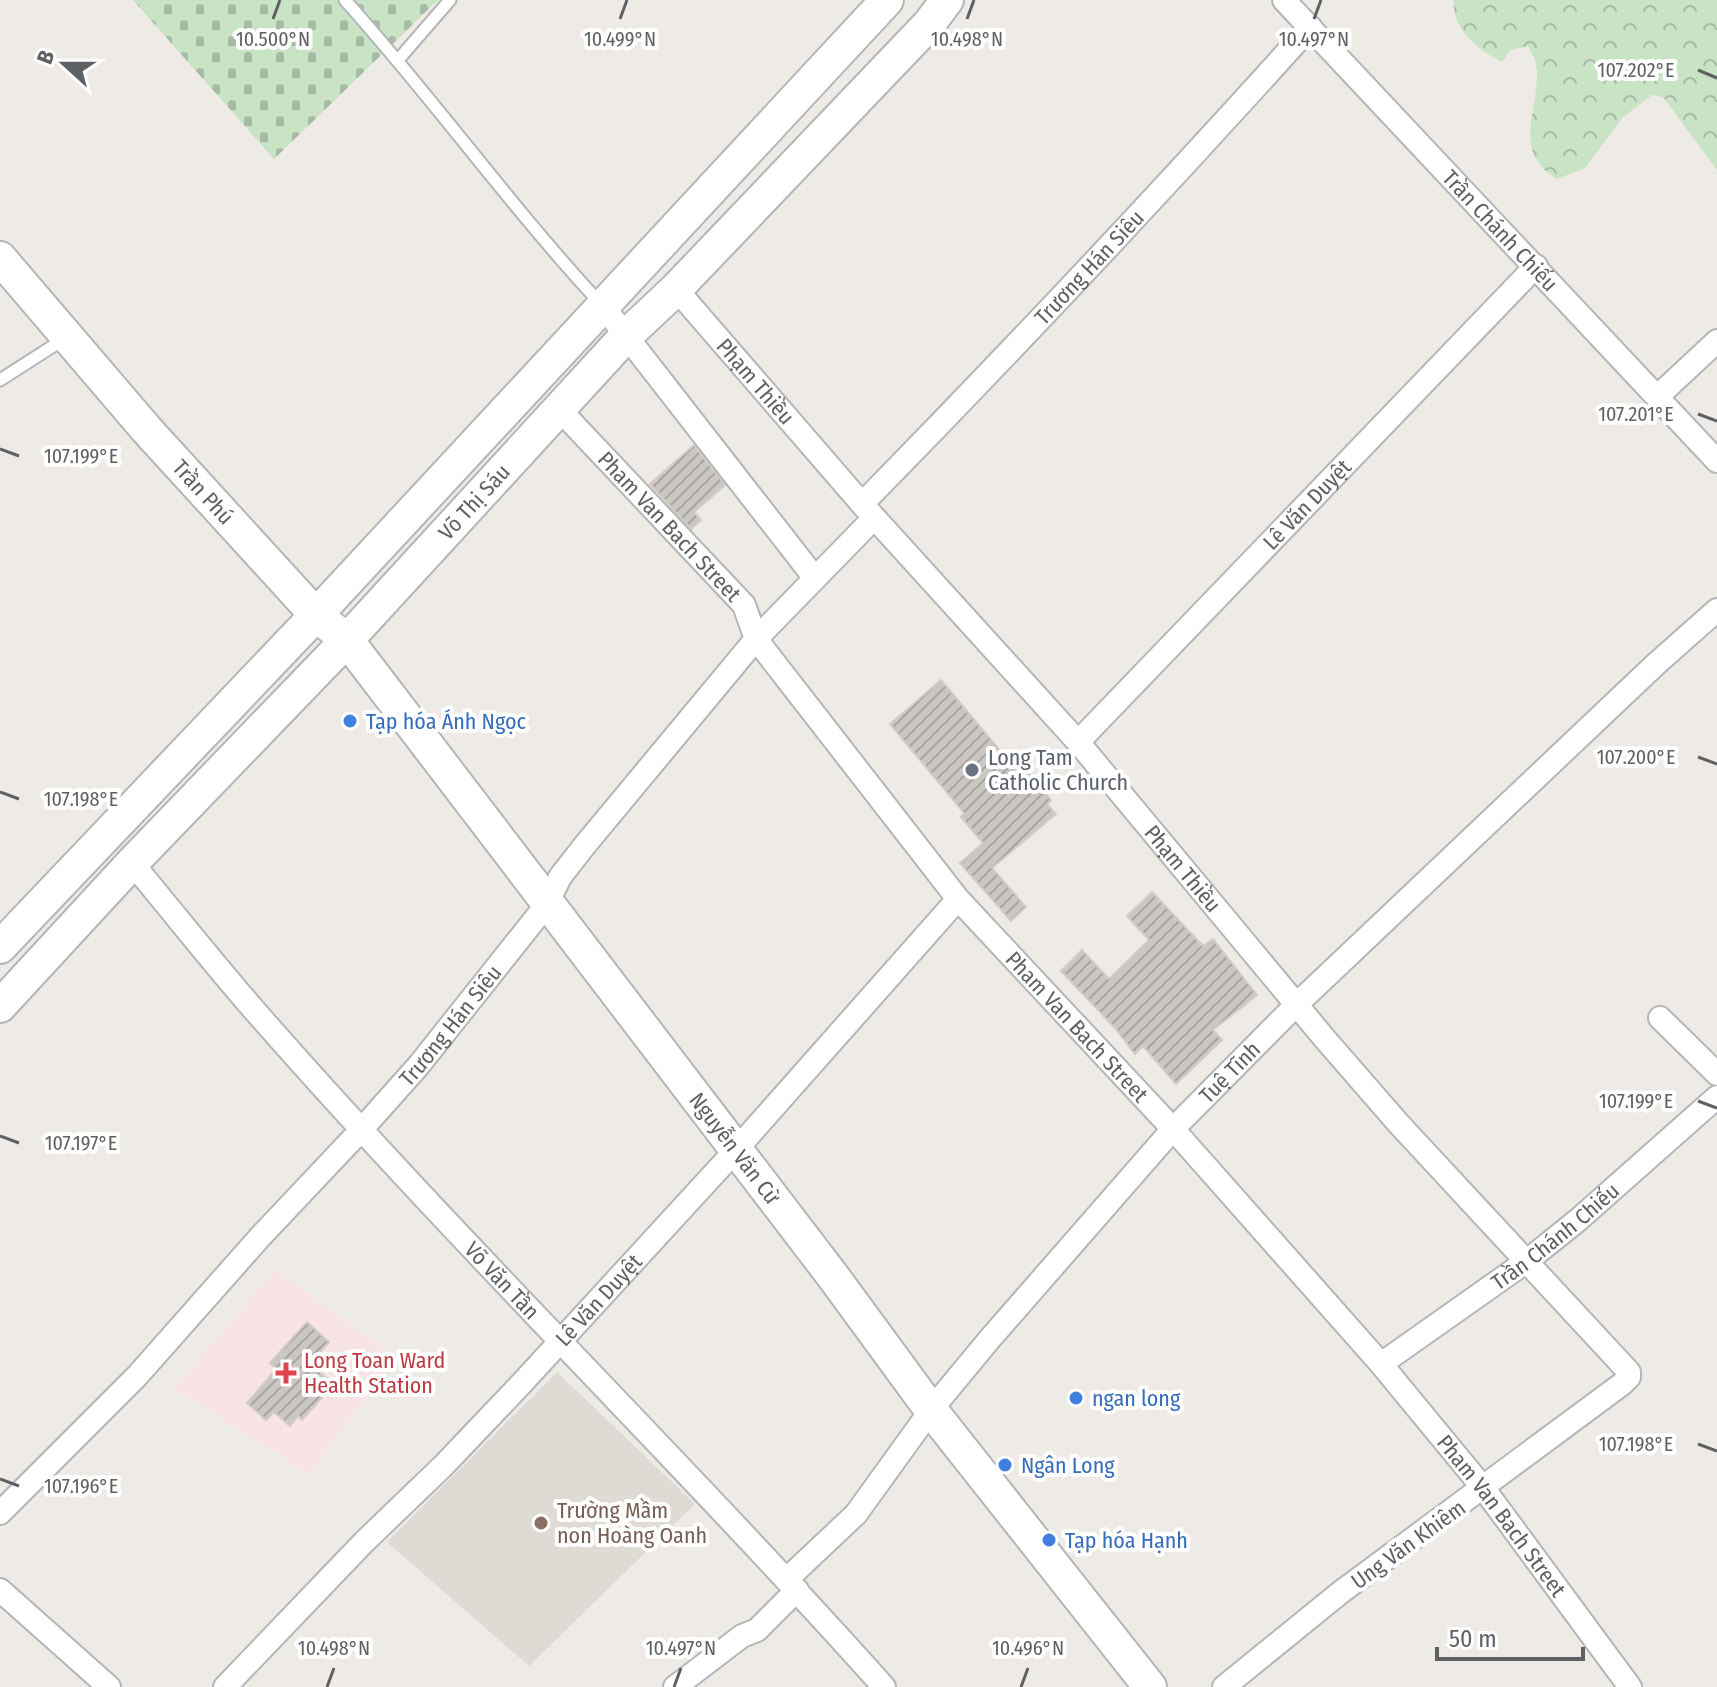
<svg xmlns="http://www.w3.org/2000/svg" width="1717" height="1687" font-family="'Fira Sans Condensed',sans-serif">
	<style>
		.education { fill: #dedad4 }
		.medical { fill: #f9e4e5 }
		.forest { fill: url(#forest-crowns) }
		.cemetery { fill: url(#cemetery-stones) }
		.building { fill: url(#building-hatch); stroke: #d2ccc5; stroke-width: 2 }
		.lines { fill: none; stroke-linecap: round; stroke-linejoin: round }
		.lane-casing { stroke: #b3b6b9; stroke-width: 15 }
		.street-casing { stroke: #b3b6b9; stroke-width: 26 }
		.secondary-casing { stroke: #b2b6b9; stroke-width: 36 }
		.lane { stroke: #fff; stroke-width: 11 }
		.street { stroke: #fff; stroke-width: 22 }
		.secondary { stroke: #fff; stroke-width: 32 }
		.ticks { fill: none; stroke: #5e6164; stroke-width: 3 }
		.shop-dot { fill: #3f7fe0; stroke: #fff; stroke-width: 3 }
		.worship-dot { fill: #6b7280; stroke: #fff; stroke-width: 3 }
		.health-dot { fill: #e0444e; stroke: #fff; stroke-width: 3 }
		.education-dot { fill: #8d6e63; stroke: #fff; stroke-width: 3 }
		.labels { text-anchor: middle; stroke-width: 8; stroke-linejoin: round; paint-order: stroke }
		.street-label { font-size: 22px; fill: #5e6164; stroke: #fff }
		.shop-label { font-size: 22px; fill: #366cbe; stroke: #fff; text-anchor: start }
		.worship-label { font-size: 22px; fill: #5b616d; stroke: #fff; text-anchor: start }
		.health-label { font-size: 22px; fill: #be3a42; stroke: #fff; text-anchor: start }
		.education-label { font-size: 22px; fill: #785e54; stroke: #fff; text-anchor: start }
		.ticks-label { font-size: 20px; text-anchor: middle; fill: #5e6164; stroke: #fff; stroke-width: 8; stroke-linejoin: round; paint-order: stroke }
	</style>
	<defs>
		<pattern id="forest-crowns" width="20" height="18" patternUnits="userSpaceOnUse" patternTransform="scale(2)"><rect width="20" height="18" fill="#c9e3c5"/><path d="M2 6a3 3 0 1 1 6 0M12 15a3 3 0 1 1 6 0" fill="none" stroke="#a6bba4"/></pattern>
		<pattern id="cemetery-stones" width="16" height="16" patternUnits="userSpaceOnUse" patternTransform="scale(2)"><rect width="16" height="16" fill="#c9e3c5"/><path d="M2 7V4a2 2 0 0 1 4 0v3zM10 15v-3a2 2 0 0 1 4 0v3z" fill="#a6bba4"/></pattern>
		<pattern id="building-hatch" width="6" height="6" patternUnits="userSpaceOnUse" patternTransform="scale(2)"><rect width="6" height="6" fill="#cac6c2"/><path d="M-1 1l2-2M0 6l6-6M5 7l2-2" fill="none" stroke="#a7a4a1"/></pattern>
	</defs>
	<rect width="100%" height="100%" fill="#eeebe6"/>
	<path class="education" d="M557,1372L695,1504L529,1666L387,1542Z"/>
	<path class="medical" d="M276,1269L396,1358L309,1474L174,1388Z"/>
	<path class="forest" d="M1454,0H1717V170L1663,97L1652,95L1622,118L1585,168L1557,179C1508,150 1543,105 1536,64C1535,58 1530,51 1528,46L1510,50L1502,62C1479,51 1450,27 1454,0Z"/>
	<path class="cemetery" d="M133,0H438L274,159Z"/>
	<g class="building">
		<path d="M694,445L725,485L694,512L701,520L691,529L650,484Z"/>
		<path d="M941,680L1018,772L1024,768L1051,800L1047,804L1056,814L992,868L1026,907L1011,921L960,863L983,843L961,817L964,813L890,724Z"/>
		<path d="M1152,892L1203,946L1213,939L1257,995L1213,1030L1222,1040L1176,1084L1143,1046L1135,1054L1115,1028L1061,971L1082,950L1109,979L1149,940L1127,916Z"/>
		<path d="M307,1322L329,1342L310,1364L334,1384L302,1420L298,1416L290,1426L274,1412L266,1420L247,1403L276,1369L270,1363Z"/>
	</g>
	<g class="lines">
		<g class="lane-casing">
			<g id="lane">
				<path d="M345,0C433,98 510,206 600,303"/>
				<path d="M398,60L450,0"/>
				<path d="M0,380L64,339"/>
			</g>
		</g>
		<g class="street-casing">
			<g id="street">
				<path id="s1" d="M1284,0L1717,461"/>
				<path id="s2" d="M676,289L862,504L1078,742L1325,1039L1398,1123L1629,1372V1377L1622,1384L1341,1592L1224,1687"/>
				<path d="M603,306L814,577"/>
				<path d="M1658,396L1717,341"/>
				<path id="s3" d="M560,410L744,605L756,639L958,899L1173,1129L1381,1364L1484,1489L1630,1687"/>
				<path id="s4" d="M862,504C1015,348 1164,189 1310,27"/>
				<path id="s5" d="M1078,742L1536,266"/>
				<path id="s6" d="M132,863C173,912 213,963 255,1011C458,1243 679,1458 884,1687"/>
				<path d="M1660,1018L1717,1074"/>
				<path id="s7" d="M1381,1364L1527,1261L1578,1220L1717,1097"/>
				<path id="s8" d="M0,1513L137,1376L260,1237L362,1129L419,1065L547,904L560,877L585,845L756,639L874,518"/>
				<path id="s9" d="M787,1579L856,1514L931,1410L988,1341L1173,1129L1297,1004L1656,664L1717,610"/>
				<path d="M0,1590L109,1687"/>
				<path id="s10" d="M225,1687L364,1542L444,1465L522,1383L735,1151L958,899"/>
				<path d="M675,1687L742,1636L757,1630L797,1590"/>
			</g>
		</g>
		<g class="secondary-casing">
			<g id="secondary">
				<path id="s11" d="M0,258L147,430L316,615L347,640L835,1279L931,1410L1150,1687"/>
				<path d="M0,947L316,615L887,0"/>
				<path id="s12" d="M0,1006L132,863L347,640L625,337L676,289L929,24L947,0"/>
			</g>
		</g>
		<use href="#lane" class="lane"/>
		<use href="#street" class="street"/>
		<use href="#secondary" class="secondary"/>
	</g>
	<path class="ticks" d="M273,19L280,0M620,19L627,0M967,19L974,0M1314,19L1321,0M1698,70L1717,78M1698,414L1717,421M0,449L19,456M1698,757L1717,764M0,792L19,799M1698,1101L1717,1108M0,1136L19,1143M1698,1444L1717,1451M0,1479L19,1486M327,1687L334,1668M674,1687L681,1668M1021,1687L1028,1668"/>
	<g class="shop-dot">
		<circle cx="350" cy="721" r="8"/>
		<circle cx="1076" cy="1398" r="8"/>
		<circle cx="1005" cy="1465" r="8"/>
		<circle cx="1049" cy="1540" r="8"/>
	</g>
	<circle class="worship-dot" cx="972" cy="770" r="8"/>
	<path class="health-dot" d="M282 1361h8v8h8v8h-8v8h-8v-8h-8v-8h8z"/>
	<circle class="education-dot" cx="541" cy="1523" r="8"/>
	<g class="labels">
		<g class="street-label">
			<text dy="8" stroke="none"><textPath href="#s1" startOffset="316">Trần Chánh Chiếu</textPath></text>
			<text dy="8" stroke="none"><textPath href="#s4" startOffset="328">Trương Hán Siêu</textPath></text>
			<text dy="8" stroke="none"><textPath href="#s2" startOffset="122">Phạm Thiều</textPath></text>
			<text dy="8" stroke="none"><textPath href="#s11" startOffset="310">Trần Phú</textPath></text>
			<text dy="8" stroke="none"><textPath href="#s12" startOffset="692">Võ Thị Sáu</textPath></text>
			<text dy="8" stroke="none"><textPath href="#s5" startOffset="330">Lê Văn Duyệt</textPath></text>
			<text dy="8" stroke="none"><textPath href="#s3" startOffset="160">Pham Van Bach Street</textPath></text>
			<text dy="8" stroke="none"><textPath href="#s2" startOffset="770">Phạm Thiều</textPath></text>
			<text dy="8" stroke="none"><textPath href="#s8" startOffset="664">Trương Hán Siêu</textPath></text>
			<text dy="8" stroke="none"><textPath href="#s3" startOffset="808">Pham Van Bach Street</textPath></text>
			<text dy="8" stroke="none"><textPath href="#s9" startOffset="674">Tuệ Tĩnh</textPath></text>
			<text dy="8" stroke="none"><textPath href="#s11" startOffset="1156">Nguyễn Văn Cừ</textPath></text>
			<text dy="8" stroke="none"><textPath href="#s7" startOffset="216">Trần Chánh Chiếu</textPath></text>
			<text dy="8" stroke="none"><textPath href="#s6" startOffset="558">Võ Văn Tần</textPath></text>
			<text dy="8" stroke="none"><textPath href="#s10" startOffset="538">Lê Văn Duyệt</textPath></text>
			<text dy="8" stroke="none"><textPath href="#s3" startOffset="1456">Pham Van Bach Street</textPath></text>
			<text transform="translate(1408 1544) rotate(-36)" y="8">Ung Văn Khiêm</text>
		</g>
		<g class="shop-label">
			<text x="366" y="729">Tạp hóa Ánh Ngọc</text>
			<text x="1092" y="1406">ngan long</text>
			<text x="1021" y="1473">Ngân Long</text>
			<text x="1065" y="1548">Tạp hóa Hạnh</text>
		</g>
		<g class="worship-label">
			<text x="988" y="765">Long Tam<tspan x="988" dy="25">Catholic Church</tspan></text>
		</g>
		<g class="health-label">
			<text x="304" y="1368">Long Toan Ward<tspan x="304" dy="25">Health Station</tspan></text>
		</g>
		<g class="education-label">
			<text x="557" y="1518">Trường Mầm<tspan x="557" dy="25">non Hoàng Oanh</tspan></text>
		</g>
	</g>
	<g class="ticks-label">
		<text x="273" y="46">10.500°N</text>
		<text x="620" y="46">10.499°N</text>
		<text x="967" y="46">10.498°N</text>
		<text x="1314" y="46">10.497°N</text>
		<text x="1636" y="77">107.202°E</text>
		<text x="1636" y="421">107.201°E</text>
		<text x="81" y="463">107.199°E</text>
		<text x="1636" y="764">107.200°E</text>
		<text x="81" y="806">107.198°E</text>
		<text x="1636" y="1108">107.199°E</text>
		<text x="81" y="1150">107.197°E</text>
		<text x="1636" y="1451">107.198°E</text>
		<text x="81" y="1493">107.196°E</text>
		<text x="334" y="1655">10.498°N</text>
		<text x="681" y="1655">10.497°N</text>
		<text x="1028" y="1655">10.496°N</text>
	</g>
	<g transform="translate(64 64) rotate(291)" stroke="#ffffff" stroke-width="6" paint-order="stroke">
	<path d="M0-6L14 30L0 20L-14 30Z" fill="#5e6164"/>
	<text y="-12" font-size="22" font-weight="bold" text-anchor="middle" fill="#5e6164">B</text>
	</g>
	<path d="M1437 1647v12h146v-12" fill="none" stroke="#5e6164" stroke-width="4"/>
	<text x="1449" y="1647" font-size="24" fill="#5e6164" stroke="#ffffff" stroke-width="6" paint-order="stroke">50 m</text>
</svg>
